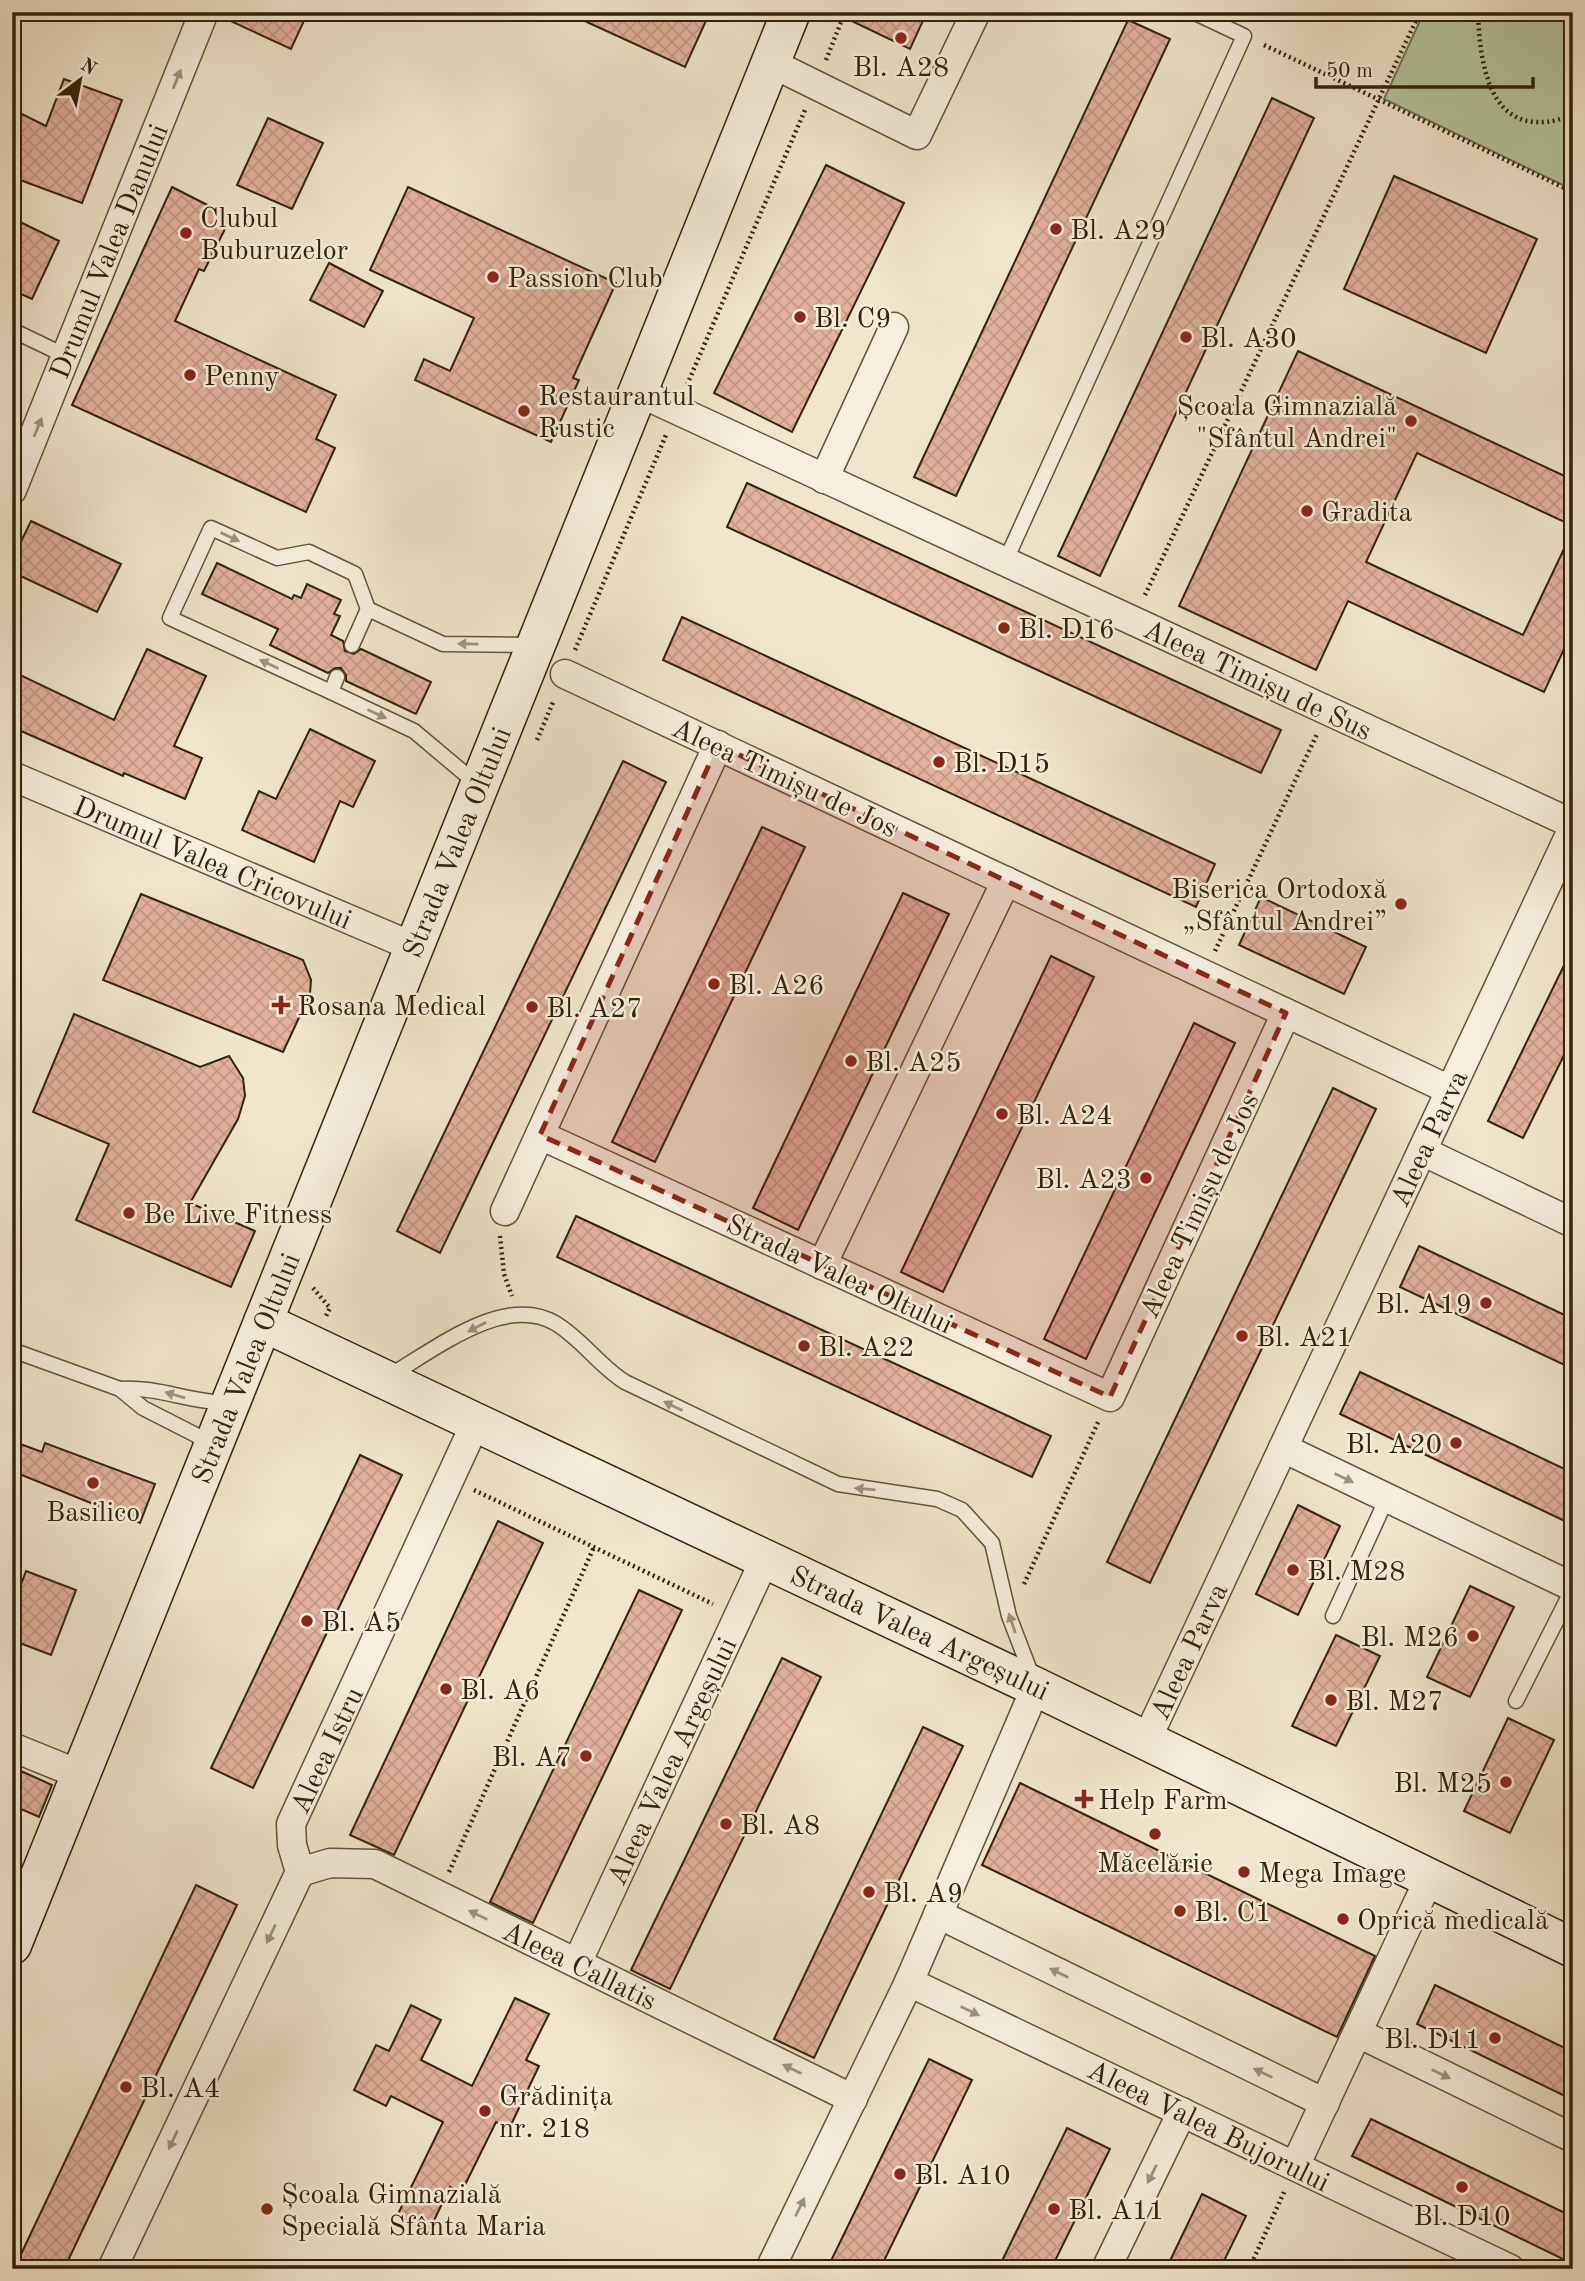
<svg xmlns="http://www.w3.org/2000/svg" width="1585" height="2281" font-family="'Old Standard TT',serif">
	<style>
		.green { fill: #b6c69c; stroke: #747454; stroke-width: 2 }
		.building { fill: url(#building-cross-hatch); stroke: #33220c; stroke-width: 2 }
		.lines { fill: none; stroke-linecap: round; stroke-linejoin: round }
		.service-casing { stroke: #62533c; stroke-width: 17 }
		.minor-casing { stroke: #62533c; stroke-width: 31 }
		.secondary-casing { stroke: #33220c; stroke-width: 41 }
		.path { stroke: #33220c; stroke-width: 4.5; stroke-dasharray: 2 3.5; stroke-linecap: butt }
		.service { stroke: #f6efde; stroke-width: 14 }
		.minor { stroke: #f6efde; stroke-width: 28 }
		.secondary { stroke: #f6efde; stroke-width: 38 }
		.oneway { fill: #9e9380 }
		.marked { fill: #8f2418; fill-opacity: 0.2; stroke: #8f2418; stroke-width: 5; stroke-dasharray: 14 9; stroke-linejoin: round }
		.poi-dot { fill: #8f2418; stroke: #f6efde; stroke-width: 2.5 }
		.labels { text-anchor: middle; stroke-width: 5; stroke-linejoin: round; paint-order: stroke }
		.poi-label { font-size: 28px; fill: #33220c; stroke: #f6efde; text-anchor: start }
		.street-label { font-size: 28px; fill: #33220c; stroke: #f6efde }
	</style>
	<defs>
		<pattern id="building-cross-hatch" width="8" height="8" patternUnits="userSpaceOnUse" patternTransform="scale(1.75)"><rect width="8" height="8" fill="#e3b29d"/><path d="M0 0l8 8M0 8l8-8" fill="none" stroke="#c39986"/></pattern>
	</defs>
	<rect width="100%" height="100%" fill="#f1e6cd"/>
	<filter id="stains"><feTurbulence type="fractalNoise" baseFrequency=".00286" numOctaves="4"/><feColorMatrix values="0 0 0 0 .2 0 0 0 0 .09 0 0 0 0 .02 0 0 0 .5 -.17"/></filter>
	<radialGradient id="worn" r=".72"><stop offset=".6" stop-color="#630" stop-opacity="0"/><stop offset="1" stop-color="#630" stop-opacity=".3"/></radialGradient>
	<path class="green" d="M1424,12H1573V190L1384,99Z"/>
	<g class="building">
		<path d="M220,12H308L291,49L220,16Z"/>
		<path d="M565,12H710L685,67Z"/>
		<path d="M833,12H927L910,49Z"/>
		<path d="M1128,20L1170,39L956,496L914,477Z"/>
		<path d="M64,79L122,100L82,203L12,177V109L46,126Z"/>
		<path d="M1272,98L1314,118L1100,576L1058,556Z"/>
		<path d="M268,118L323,143L292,209L237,185Z"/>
		<path d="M826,165L904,203L792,432L714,393Z"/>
		<path d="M1394,176L1537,239L1486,353L1344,289Z"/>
		<path d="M172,187L231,217L204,271L199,269L175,321L336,395L316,439L335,448L306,512L72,405Z"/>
		<path d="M408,187L616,283L573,378L579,380L551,442L415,380L424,359L450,371L474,318L370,270Z"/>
		<path d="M12,218L59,241L32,299L12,290Z"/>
		<path d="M329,263L383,291L364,327L310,300Z"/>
		<path d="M1298,351L1573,480V526L1417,453L1366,562L1523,635L1573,530V630L1544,692L1348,601L1316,670L1179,606Z"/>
		<path d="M747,483L1281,730L1261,773L727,527Z"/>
		<path d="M31,521L121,564L97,612L12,572V560Z"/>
		<path d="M217,563L292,599L294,595L301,598L307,584L341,600L334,614L340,616L331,635L343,641L345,651L354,654L361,649L431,682L416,714L346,681V675L341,668H335L328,673L270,645L278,629L202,594Z"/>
		<path d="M682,617L1215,864L1196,907L663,660Z"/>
		<path d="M147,649L206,676L174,746L202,758L185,799L124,773L123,776L12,727V671L114,720Z"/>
		<path d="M310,729L375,761L353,807L340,801L314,862L242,830L259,791L276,799Z"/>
		<path d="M623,761L666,782L440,1253L397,1231Z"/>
		<path d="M762,827L805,847L655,1162L612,1142Z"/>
		<path d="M903,893L949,914L798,1230L753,1208Z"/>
		<path d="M141,894L303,960L311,980L310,994L283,1052L103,980Z"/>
		<path d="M1261,897L1366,947L1344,994L1239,945Z"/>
		<path d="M1573,947V1037L1523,1138L1488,1121Z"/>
		<path d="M1051,956L1094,977L943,1292L901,1272Z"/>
		<path d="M74,1014L200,1067L229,1056L243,1078L245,1096L238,1119L190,1203L255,1231L231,1287L76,1220L109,1144L33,1112Z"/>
		<path d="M1194,1023L1235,1043L1086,1359L1044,1339Z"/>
		<path d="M1333,1088L1376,1109L1150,1583L1107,1562Z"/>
		<path d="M576,1216L1051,1436L1032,1477L557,1257Z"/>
		<path d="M1419,1246L1573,1319V1369L1400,1287Z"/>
		<path d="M1360,1372L1573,1473V1525L1340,1414Z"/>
		<path d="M12,1441L42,1452L45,1443L155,1484L140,1523L12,1471Z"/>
		<path d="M360,1455L402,1475L253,1788L211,1768Z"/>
		<path d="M1298,1505L1340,1526L1298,1615L1256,1594Z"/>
		<path d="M498,1521L543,1543L394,1855L350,1835Z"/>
		<path d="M26,1571L76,1590L51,1655L12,1640V1609Z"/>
		<path d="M1470,1586L1514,1607L1470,1697L1427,1677Z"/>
		<path d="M639,1590L682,1610L533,1923L490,1902Z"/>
		<path d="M1336,1635L1380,1656L1336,1746L1292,1726Z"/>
		<path d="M782,1658L821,1677L670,1989L631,1970Z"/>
		<path d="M1508,1718L1554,1740L1510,1833L1464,1811Z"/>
		<path d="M923,1727L963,1746L814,2058L774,2039Z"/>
		<path d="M12,1767L52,1785L39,1817L12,1805Z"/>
		<path d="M1020,1783L1375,1956L1337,2037L982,1865Z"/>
		<path d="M196,1885L237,1905L64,2269H14Z"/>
		<path d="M1435,1985L1573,2052V2100L1417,2024Z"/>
		<path d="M515,1998L549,2014L526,2060L539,2066L509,2129L496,2122L461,2193L450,2187L429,2231L397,2216L443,2122L391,2096L386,2106L354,2090L376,2045L389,2051L411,2005L441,2020L421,2060L472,2086Z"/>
		<path d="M929,2059L972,2080L880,2269H827Z"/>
		<path d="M1371,2119L1573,2217V2264L1352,2156Z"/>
		<path d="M1067,2128L1110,2149L1051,2269H998Z"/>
		<path d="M1202,2194L1246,2216L1220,2269H1166Z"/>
	</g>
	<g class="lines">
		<g class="service-casing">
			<g id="service">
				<path d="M12,330L66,356"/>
				<path d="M1005,562L1244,36L1193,12"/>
				<path d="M352,645L368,609L443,644L535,645"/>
				<path d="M337,677L331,692L414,731L477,784"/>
				<path d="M331,692L170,618L211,528L277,558L309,552L355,574L368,609"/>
				<path d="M12,1350L120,1389L143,1408L196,1435L210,1447"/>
				<path d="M389,1376C433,1351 504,1293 555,1323C582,1339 599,1366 625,1382L838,1484L937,1499L962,1510L992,1543L1009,1616L1032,1676"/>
				<path d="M120,1389C158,1386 191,1403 229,1403"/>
				<path d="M1333,1616L1387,1498"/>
				<path d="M1516,1701L1573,1588"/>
			</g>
		</g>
		<g class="minor-casing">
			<g id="minor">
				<path d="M771,63L917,135L976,12"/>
				<path d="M638,392L1573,824"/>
				<path d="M824,479L894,327"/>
				<path d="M12,490L204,12"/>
				<path d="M565,674L1450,1090"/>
				<path d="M12,776L414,947"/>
				<path d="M540,1135L1110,1397L1286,1013"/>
				<path d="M1422,1151L1573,1223"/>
				<path d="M505,1211L718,745"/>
				<path d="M822,1265L1006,881"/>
				<path d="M1283,1448L1573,1587"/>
				<path d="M1146,1741L1573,828"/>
				<path d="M12,1747L81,1775"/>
				<path d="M300,1872L330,1863L375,1864L853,2099"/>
				<path d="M938,1914L1325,2103"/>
				<path d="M577,1963L765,1559"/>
				<path d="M909,1982L1510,2269"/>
				<path d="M1358,2033L1573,2138"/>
				<path d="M1295,2166L1429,1879"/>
				<path d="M112,2269L300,1872L292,1845L291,1824L476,1422"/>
				<path d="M770,2269L909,1982L1036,1687"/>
				<path d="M1106,2269L1182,2112"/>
			</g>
		</g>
		<g class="secondary-casing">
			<g id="secondary">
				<path d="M263,1322L1036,1687L1573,1948"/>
				<path d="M12,1945L791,12"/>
			</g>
		</g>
		<g class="path">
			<path d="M1478,12C1480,75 1494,145 1573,115"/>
			<path d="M1264,45L1573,192"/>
			<path d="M826,60L845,12"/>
			<path d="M687,385L805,110"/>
			<path d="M1145,595L1420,12"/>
			<path d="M575,650L666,435"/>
			<path d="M537,740L554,700"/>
			<path d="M1215,951L1317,734"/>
			<path d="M500,1236L504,1274L512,1296"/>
			<path d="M313,1288L330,1308L325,1318"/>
			<path d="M474,1490L713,1604"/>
			<path d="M1024,1584L1099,1420"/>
			<path d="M449,1872L594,1547"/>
			<path d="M1249,2269L1285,2190"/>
		</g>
		<use href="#service" class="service"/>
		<use href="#minor" class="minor"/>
		<use href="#secondary" class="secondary"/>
	</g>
	<defs><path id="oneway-solid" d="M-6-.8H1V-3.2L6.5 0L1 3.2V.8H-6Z" transform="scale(1.75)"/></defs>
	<g class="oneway">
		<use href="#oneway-solid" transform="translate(177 79) rotate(-68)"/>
		<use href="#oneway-solid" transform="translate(38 427) rotate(-68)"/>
		<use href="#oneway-solid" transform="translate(230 537) rotate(25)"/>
		<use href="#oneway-solid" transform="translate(468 644) rotate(-179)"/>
		<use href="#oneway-solid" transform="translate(269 664) rotate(-155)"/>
		<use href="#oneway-solid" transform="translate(377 714) rotate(25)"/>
		<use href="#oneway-solid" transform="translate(477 1327) rotate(153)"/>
		<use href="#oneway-solid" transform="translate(175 1395) rotate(-164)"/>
		<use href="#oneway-solid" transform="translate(673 1406) rotate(-154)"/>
		<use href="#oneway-solid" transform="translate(1344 1478) rotate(26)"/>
		<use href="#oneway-solid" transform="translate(865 1489) rotate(-175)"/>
		<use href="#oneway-solid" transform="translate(1012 1623) rotate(-109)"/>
		<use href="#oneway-solid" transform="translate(478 1915) rotate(-154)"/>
		<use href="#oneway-solid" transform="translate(271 1934) rotate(115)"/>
		<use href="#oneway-solid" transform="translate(1059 1973) rotate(-154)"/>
		<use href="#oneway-solid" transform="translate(970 2011) rotate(26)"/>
		<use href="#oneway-solid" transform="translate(792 2069) rotate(-154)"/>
		<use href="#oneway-solid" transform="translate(1263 2073) rotate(-154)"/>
		<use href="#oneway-solid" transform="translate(1441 2074) rotate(26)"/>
		<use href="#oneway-solid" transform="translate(173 2140) rotate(115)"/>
		<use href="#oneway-solid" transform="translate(1152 2174) rotate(116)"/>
		<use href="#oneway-solid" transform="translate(800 2207) rotate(-64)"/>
	</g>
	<path class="marked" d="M718,745L1286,1013L1110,1397L540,1135Z"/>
	<g class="poi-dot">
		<circle cx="901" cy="38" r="7"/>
		<circle cx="1056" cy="229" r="7"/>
		<circle cx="186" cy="233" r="7"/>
		<circle cx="493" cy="277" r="7"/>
		<circle cx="800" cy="317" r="7"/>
		<circle cx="1186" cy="337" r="7"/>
		<circle cx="190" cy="375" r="7"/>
		<circle cx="524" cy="411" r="7"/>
		<circle cx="1411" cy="421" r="7"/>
		<circle cx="1307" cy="511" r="7"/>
		<circle cx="1004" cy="628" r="7"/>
		<circle cx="939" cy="762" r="7"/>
		<circle cx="1401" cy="904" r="7"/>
		<circle cx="714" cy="984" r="7"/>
		<path d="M277.5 994.5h7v7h7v7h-7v7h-7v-7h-7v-7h7z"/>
		<circle cx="532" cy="1007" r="7"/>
		<circle cx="851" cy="1061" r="7"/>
		<circle cx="1002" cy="1114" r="7"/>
		<circle cx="1146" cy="1178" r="7"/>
		<circle cx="129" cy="1213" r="7"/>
		<circle cx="1486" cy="1303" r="7"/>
		<circle cx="1242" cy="1336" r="7"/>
		<circle cx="804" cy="1346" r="7"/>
		<circle cx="1456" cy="1443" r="7"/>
		<circle cx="93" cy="1483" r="7"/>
		<circle cx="1293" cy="1570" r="7"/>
		<circle cx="307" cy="1621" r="7"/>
		<circle cx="1473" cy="1636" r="7"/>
		<circle cx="446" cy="1689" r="7"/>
		<circle cx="1331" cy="1700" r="7"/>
		<circle cx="586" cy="1756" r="7"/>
		<circle cx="1506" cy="1782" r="7"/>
		<path d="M1080.5 1788.5h7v7h7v7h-7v7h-7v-7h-7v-7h7z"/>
		<circle cx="726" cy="1824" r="7"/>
		<circle cx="1155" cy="1834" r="7"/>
		<circle cx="1244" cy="1872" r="7"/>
		<circle cx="869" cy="1892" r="7"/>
		<circle cx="1180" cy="1911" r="7"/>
		<circle cx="1343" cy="1919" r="7"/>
		<circle cx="1495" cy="2038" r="7"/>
		<circle cx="126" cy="2087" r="7"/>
		<circle cx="485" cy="2111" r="7"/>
		<circle cx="900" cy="2174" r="7"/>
		<circle cx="1462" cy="2187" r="7"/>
		<circle cx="267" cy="2209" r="7"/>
		<circle cx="1054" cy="2209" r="7"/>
	</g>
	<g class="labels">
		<g class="poi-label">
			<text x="901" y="76" text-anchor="middle">Bl. A28</text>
			<text x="200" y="227">Clubul<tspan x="200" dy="32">Buburuzelor</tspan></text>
			<text x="1070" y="239">Bl. A29</text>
			<text x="507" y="287">Passion Club</text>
			<text x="814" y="327">Bl. C9</text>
			<text x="1200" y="347">Bl. A30</text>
			<text x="204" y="385">Penny</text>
			<text x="538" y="405">Restaurantul<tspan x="538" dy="32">Rustic</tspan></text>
			<text x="1397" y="415" text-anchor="end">Școala Gimnazială<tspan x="1397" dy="32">"Sfântul Andrei"</tspan></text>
			<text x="1321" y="521">Gradita</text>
			<text x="1018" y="638">Bl. D16</text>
			<text x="953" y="772">Bl. D15</text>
			<text x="1387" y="898" text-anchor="end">Biserica Ortodoxă<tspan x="1387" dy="32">„Sfântul Andrei”</tspan></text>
			<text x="728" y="994">Bl. A26</text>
			<text x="297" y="1015">Rosana Medical</text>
			<text x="546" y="1017">Bl. A27</text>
			<text x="865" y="1071">Bl. A25</text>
			<text x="1016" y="1124">Bl. A24</text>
			<text x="1132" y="1188" text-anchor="end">Bl. A23</text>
			<text x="143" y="1223">Be Live Fitness</text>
			<text x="1472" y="1313" text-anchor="end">Bl. A19</text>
			<text x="1256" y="1346">Bl. A21</text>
			<text x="818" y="1356">Bl. A22</text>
			<text x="1442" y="1453" text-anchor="end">Bl. A20</text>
			<text x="93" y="1521" text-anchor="middle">Basilico</text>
			<text x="1307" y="1580">Bl. M28</text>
			<text x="321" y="1631">Bl. A5</text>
			<text x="1459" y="1646" text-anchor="end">Bl. M26</text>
			<text x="460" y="1699">Bl. A6</text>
			<text x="1345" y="1710">Bl. M27</text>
			<text x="572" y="1766" text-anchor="end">Bl. A7</text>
			<text x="1492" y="1792" text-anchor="end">Bl. M25</text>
			<text x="1098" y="1809">Help Farm</text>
			<text x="740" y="1834">Bl. A8</text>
			<text x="1155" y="1872" text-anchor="middle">Măcelărie</text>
			<text x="1258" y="1882">Mega Image</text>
			<text x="883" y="1902">Bl. A9</text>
			<text x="1194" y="1921">Bl. C1</text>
			<text x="1357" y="1929">Oprică medicală</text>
			<text x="1481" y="2048" text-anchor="end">Bl. D11</text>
			<text x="140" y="2097">Bl. A4</text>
			<text x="499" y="2105">Grădinița<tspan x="499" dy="32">nr. 218</tspan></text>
			<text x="914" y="2184">Bl. A10</text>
			<text x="281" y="2203">Școala Gimnazială<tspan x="281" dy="32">Specială Sfânta Maria</tspan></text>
			<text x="1068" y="2219">Bl. A11</text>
			<text x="1462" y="2225" text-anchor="middle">Bl. D10</text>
		</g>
		<g class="street-label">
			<text transform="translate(108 251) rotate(-68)" y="10">Drumul Valea Danului</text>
			<text transform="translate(1258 679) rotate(25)" y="10">Aleea Timișu de Sus</text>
			<text transform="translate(785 777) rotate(25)" y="10">Aleea Timișu de Jos</text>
			<text transform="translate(456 842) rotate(-68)" y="10">Strada Valea Oltului</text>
			<text transform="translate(213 862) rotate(23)" y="10">Drumul Valea Cricovului</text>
			<text transform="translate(1428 1138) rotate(-65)" y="10">Aleea Parva</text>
			<text transform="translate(1198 1205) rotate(-65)" y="10">Aleea Timișu de Jos</text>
			<text transform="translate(840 1273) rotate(25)" y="10">Strada Valea Oltului</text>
			<text transform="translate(245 1368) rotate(-68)" y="10">Strada Valea Oltului</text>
			<text transform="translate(920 1632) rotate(25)" y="10">Strada Valea Argeșului</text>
			<text transform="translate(1188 1651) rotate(-65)" y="10">Aleea Parva</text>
			<text transform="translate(326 1750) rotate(-65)" y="10">Aleea Istru</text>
			<text transform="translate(671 1761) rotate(-65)" y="10">Aleea Valea Argeșului</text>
			<text transform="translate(580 1965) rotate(26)" y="10">Aleea Callatis</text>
			<text transform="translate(1209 2125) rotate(26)" y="10">Aleea Valea Bujorului</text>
		</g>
	</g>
	<rect width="1585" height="2281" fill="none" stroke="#f1e6cd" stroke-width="42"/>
	<rect x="14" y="14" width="1557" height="2253" fill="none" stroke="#33220c" stroke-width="3.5"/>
	<rect x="21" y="21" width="1543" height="2239" fill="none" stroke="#33220c" stroke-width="2"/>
	<g transform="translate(80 80) rotate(32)" stroke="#f6efde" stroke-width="5" paint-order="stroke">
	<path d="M0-5L12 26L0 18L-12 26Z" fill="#33220c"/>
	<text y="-10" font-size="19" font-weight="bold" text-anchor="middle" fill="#33220c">N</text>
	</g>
	<path d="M1316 77v10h217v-10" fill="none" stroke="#33220c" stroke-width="3.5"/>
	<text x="1326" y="77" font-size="21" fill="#33220c" stroke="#f6efde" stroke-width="5" paint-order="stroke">50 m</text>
	<rect width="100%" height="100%" filter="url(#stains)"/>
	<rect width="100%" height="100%" fill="url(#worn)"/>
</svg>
